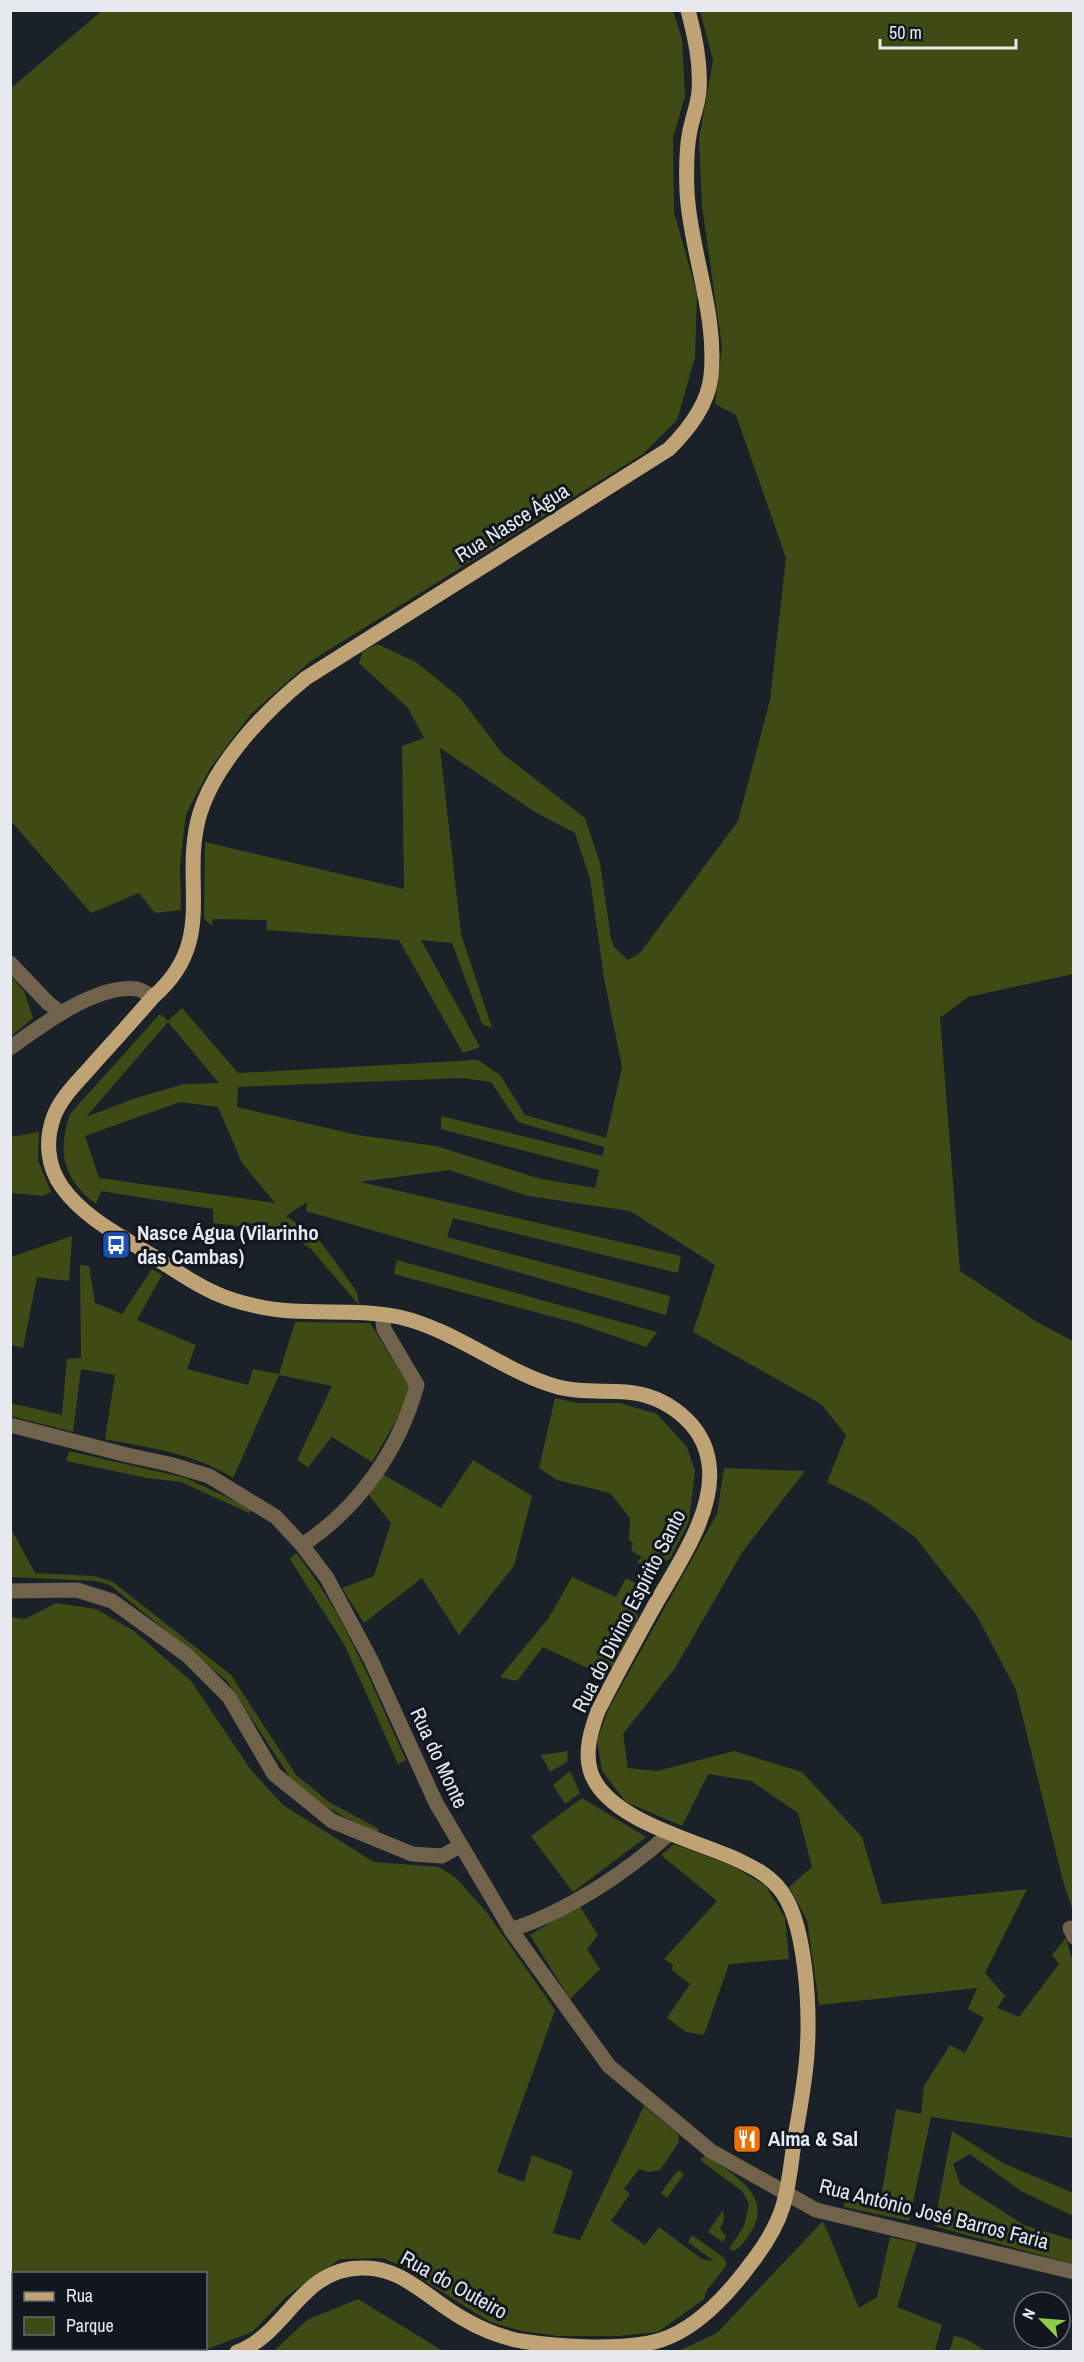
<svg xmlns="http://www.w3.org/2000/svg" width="1084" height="2362" font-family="'Archivo Narrow',sans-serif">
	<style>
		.green { fill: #3e4b14; fill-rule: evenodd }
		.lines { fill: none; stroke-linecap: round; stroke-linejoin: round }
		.minor { stroke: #70624b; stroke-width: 15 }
		.major { stroke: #c0a374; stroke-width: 15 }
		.labels { text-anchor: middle; stroke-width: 6; stroke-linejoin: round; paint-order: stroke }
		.street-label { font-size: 21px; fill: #e6eaef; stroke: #12171f }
		.poi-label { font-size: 21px; font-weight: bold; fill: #e6eaef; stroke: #12171f; text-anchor: start }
	</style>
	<rect width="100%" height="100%" fill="#1b2129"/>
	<g class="green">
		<path d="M103,10L673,11L682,39L685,96L673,138L674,212L697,294L695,357L677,420L643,454L311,661L251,714L211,767L186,814L180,865L181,910L155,913L139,893L91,913L11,821V88Z"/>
		<path d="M700,11H1073V974L968,997L940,1018L960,1271L1037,1322L1073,1341V1911L1063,1881L1016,1690L977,1616L915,1537L868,1503L827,1482L846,1435L821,1404L693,1332L715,1265L630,1211L528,1196L449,1170L360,1182L681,1256L678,1273L453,1218L447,1237L670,1296L666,1315L306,1211L307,1202L286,1216L318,1238L357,1292L359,1305L310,1248L283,1231L213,1223V1209L101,1191L96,1204C63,1179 57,1152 70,1114L160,1014L168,1021L182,1008L238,1073L478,1060L500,1075L525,1115L606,1138L622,1067L604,978L590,879L575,833L535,812L440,748L461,934L492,1028L482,1024L452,943L421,940L480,1047L463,1053L399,940L266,930L267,920L213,919L212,926L204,919L205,842L404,889L402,746L424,738L408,708L359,663L363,651L377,644L416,662L460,698L503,754L585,818L600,863L611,939L614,947L628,960L640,953L738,821L770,700L786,558L736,415L715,404L722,347L702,206L699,139L713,60ZM168,1022L219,1083L184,1084L136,1098L86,1117ZM463,1078L491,1082L518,1122L604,1147L603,1156L441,1116V1129L599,1170L595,1188L541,1179L436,1146L357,1135L237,1107L238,1087ZM180,1102L218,1107L242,1163L275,1203L99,1178L85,1136Z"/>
		<path d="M11,976L24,991L33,1018L11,1036Z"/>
		<path d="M39,1132L38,1160L51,1192L43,1196L11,1193V1137Z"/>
		<path d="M72,1236L69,1281L37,1277L23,1348L11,1345V1257Z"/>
		<path d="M397,1260L657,1332L646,1347L576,1323L394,1274Z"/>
		<path d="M80,1265L89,1266L95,1303L122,1314L152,1269L162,1275L137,1320L196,1345L187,1369L248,1385L253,1369L279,1374L295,1322L370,1323L409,1385L407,1402L372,1462L332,1437L308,1467L297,1460L332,1386L279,1375L233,1478C194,1453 150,1448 105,1439L115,1375L81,1369L73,1432L11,1416L10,1403L62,1415L67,1359L81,1358Z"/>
		<path d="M555,1398L577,1403H620L657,1414L687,1447L695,1471L689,1521L670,1559L658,1564L654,1570L637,1562L642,1557L631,1551L633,1543L629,1540L630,1518L610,1493L557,1480L539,1468Z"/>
		<path d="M69,1451L186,1478L252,1509L249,1513L181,1482L147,1478L66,1461Z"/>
		<path d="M473,1460L532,1496L514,1566L459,1635L422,1578L364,1623L342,1588L374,1576L391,1523L368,1494L382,1474L441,1508Z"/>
		<path d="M724,1468L805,1471L743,1551L675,1668L623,1734L628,1768L657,1771L734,1751L802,1772L862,1837L882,1904L1027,1889L985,1973L1005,1996L997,2008L1019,2017L1059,1964L1052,1955L1066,1938L1073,1963V2138L931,2117L909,2221L844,2207L845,2199L880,2203L896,2109L921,2114L924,2086L950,2045L965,2053L984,2018L968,2009L977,1988L819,2005L807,1920L789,1887L812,1867L798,1813L751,1781L708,1774L682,1826L626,1802L602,1771L597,1740L609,1708L717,1514Z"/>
		<path d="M11,1529L35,1573L94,1576L113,1582L231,1675L296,1775L329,1802L379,1829L376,1835L327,1807L291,1779L227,1681L110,1585L95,1581L11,1577Z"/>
		<path d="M296,1553C345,1614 374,1690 406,1760L398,1764L344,1644L290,1559Z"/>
		<path d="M572,1577L616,1597L626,1578L643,1587L633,1603L638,1618L612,1667L596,1672L543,1647L517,1681L500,1677L548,1619Z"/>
		<path d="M56,1603L96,1609L134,1631L191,1681L251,1770L283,1805L374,1862L439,1867L456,1878L488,1914L555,2010L497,2172L524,2182L532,2155L573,2171L553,2233L580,2240L644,2106L678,2134L679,2142L660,2170L649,2172L639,2169L624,2189L630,2194L611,2221L645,2245L659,2227L702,2259L714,2261L688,2242L692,2235L723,2257L726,2261V2266L707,2290L704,2299L658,2332L619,2336H558L522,2331L490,2322L399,2265L383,2258L340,2259L287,2296L252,2332L207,2349L196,2351L104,2352L91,2349L206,2348V2274H14L13,2316L11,2315L10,1617L25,1619Z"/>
		<path d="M568,1751L567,1762L550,1772L541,1755Z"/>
		<path d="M570,1771L580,1793L565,1804L553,1785Z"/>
		<path d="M582,1798L646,1837L573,1892L531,1836Z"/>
		<path d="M674,1844L733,1866L766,1886L785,1918L789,1959L729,1964L704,2035L686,2032L667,2018L690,1984L672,1970L673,1965L664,1959L717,1901L661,1855Z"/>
		<path d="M579,1905L598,1935L587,1949L600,1969L570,1999L530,1935Z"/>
		<path d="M952,2131L1003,2163L1073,2193V2216L1021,2191L970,2154L953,2164L960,2184L1024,2225L1073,2240V2264L934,2226Z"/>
		<path d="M705,2155C730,2173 773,2193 752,2230C747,2239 743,2245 734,2251L729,2249L744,2226L749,2204L742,2191L700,2160Z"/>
		<path d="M678,2170L684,2174L667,2198L661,2193Z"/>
		<path d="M723,2210L724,2219L720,2229L726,2236L723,2242L708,2232Z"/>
		<path d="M823,2221L859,2308L877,2297L890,2237L917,2243L897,2307L942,2325L935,2351H678L717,2333Z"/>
		<path d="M358,2299L443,2351H445H274L307,2320Z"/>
		<path d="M954,2336L964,2338L986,2351H949Z"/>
	</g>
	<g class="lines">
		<g class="minor">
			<path d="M10,963L48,1003L61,1013"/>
			<path d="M10,1048C42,1025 96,984 137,989C142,990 148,994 153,997"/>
			<path d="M10,1425L127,1455L169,1464L209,1476L276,1517L302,1545L327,1578L371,1660L436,1803L511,1930L609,2066L711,2151L816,2210L1074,2272"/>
			<path d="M302,1545C359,1508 399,1450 417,1385L384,1329L382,1315"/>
			<path d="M10,1591L77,1590L112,1601L188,1656L229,1697L274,1774L332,1821L412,1854L442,1856L460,1846"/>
			<path d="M1070,1928L1074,1937"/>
			<path d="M511,1930C568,1911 626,1873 670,1833"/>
		</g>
		<g class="major">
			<path d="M10,2330L14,2331"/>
			<path d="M59,2348L64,2352"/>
			<path d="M237,2352C287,2334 300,2269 361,2268C402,2266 428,2299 462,2318C479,2328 500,2337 521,2341C558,2347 625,2351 661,2340C698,2328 730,2292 752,2262C765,2245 777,2226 783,2206C789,2186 791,2164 794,2143C799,2113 805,2084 807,2054C810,2012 807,1919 778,1887C766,1873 752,1867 736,1859C694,1840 608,1820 591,1773C584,1752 591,1730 598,1711C615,1677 633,1645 651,1612C674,1570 716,1513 709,1464C704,1423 665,1395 626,1392C604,1390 580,1393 558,1387C502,1371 456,1330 399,1317C352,1307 303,1317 256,1306C242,1303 228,1299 215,1293C192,1283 172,1268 151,1255C121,1236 83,1217 62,1187C47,1166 45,1140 54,1116C62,1095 81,1079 95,1062C115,1040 134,1019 153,997C219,940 179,882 200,813C216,762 265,711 306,678L669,449C689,429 708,405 711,376C717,318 694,261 688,204C686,185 686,154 689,136C691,121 698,106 699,91C701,63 695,37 688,10"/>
		</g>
	</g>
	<defs>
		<g id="bus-square" transform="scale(1.5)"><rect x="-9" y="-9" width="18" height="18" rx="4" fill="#1a4fb4" stroke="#12171f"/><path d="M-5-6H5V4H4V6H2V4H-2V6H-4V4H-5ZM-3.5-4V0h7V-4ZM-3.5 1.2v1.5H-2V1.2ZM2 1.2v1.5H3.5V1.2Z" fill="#fff"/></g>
		<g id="restaurant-square" transform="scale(1.5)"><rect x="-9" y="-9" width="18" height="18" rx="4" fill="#e8710a" stroke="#12171f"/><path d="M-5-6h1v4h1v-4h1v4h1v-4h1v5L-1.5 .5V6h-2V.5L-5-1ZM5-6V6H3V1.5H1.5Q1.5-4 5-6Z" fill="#fff"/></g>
	</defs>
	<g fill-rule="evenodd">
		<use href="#bus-square" x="116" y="1245"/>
		<use href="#restaurant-square" x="747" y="2139"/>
	</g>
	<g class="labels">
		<g class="street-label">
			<text transform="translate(512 523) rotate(-32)" y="7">Rua Nasce Água</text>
			<text transform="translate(629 1611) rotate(-63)" y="7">Rua do Divino Espírito Santo</text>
			<text transform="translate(439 1758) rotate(65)" y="7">Rua do Monte</text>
			<text transform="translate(934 2214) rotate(14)" y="7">Rua António José Barros Faria</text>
			<text transform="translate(454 2285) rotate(29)" y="7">Rua do Outeiro</text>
		</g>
		<g class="poi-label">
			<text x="137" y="1240">Nasce Água (Vilarinho<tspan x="137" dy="24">das Cambas)</tspan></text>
			<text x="768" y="2146">Alma &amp; Sal</text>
		</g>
	</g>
	<rect width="1084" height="2362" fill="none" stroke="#e6eaef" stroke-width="24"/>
	<rect x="12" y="2272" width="195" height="78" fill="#12171f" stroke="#676b72" stroke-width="1.5"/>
	<rect x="24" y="2292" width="30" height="9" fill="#c0a374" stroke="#676b72" stroke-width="1.5"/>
	<text x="66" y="2302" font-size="18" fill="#e6eaef">Rua</text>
	<rect x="24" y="2317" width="30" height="18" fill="#3e4b14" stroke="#676b72" stroke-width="1.5"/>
	<text x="66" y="2332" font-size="18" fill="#e6eaef">Parque</text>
	<g transform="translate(1042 2320) rotate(295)"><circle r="28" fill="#12171f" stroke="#676b72" stroke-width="1.5"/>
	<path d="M0-4.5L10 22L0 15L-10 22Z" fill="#8dce44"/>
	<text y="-9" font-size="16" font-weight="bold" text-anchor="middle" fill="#e6eaef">N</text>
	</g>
	<path d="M880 39v9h136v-9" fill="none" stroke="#e6eaef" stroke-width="3"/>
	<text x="889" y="39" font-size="18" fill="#e6eaef" stroke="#12171f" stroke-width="4.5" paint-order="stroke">50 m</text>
</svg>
